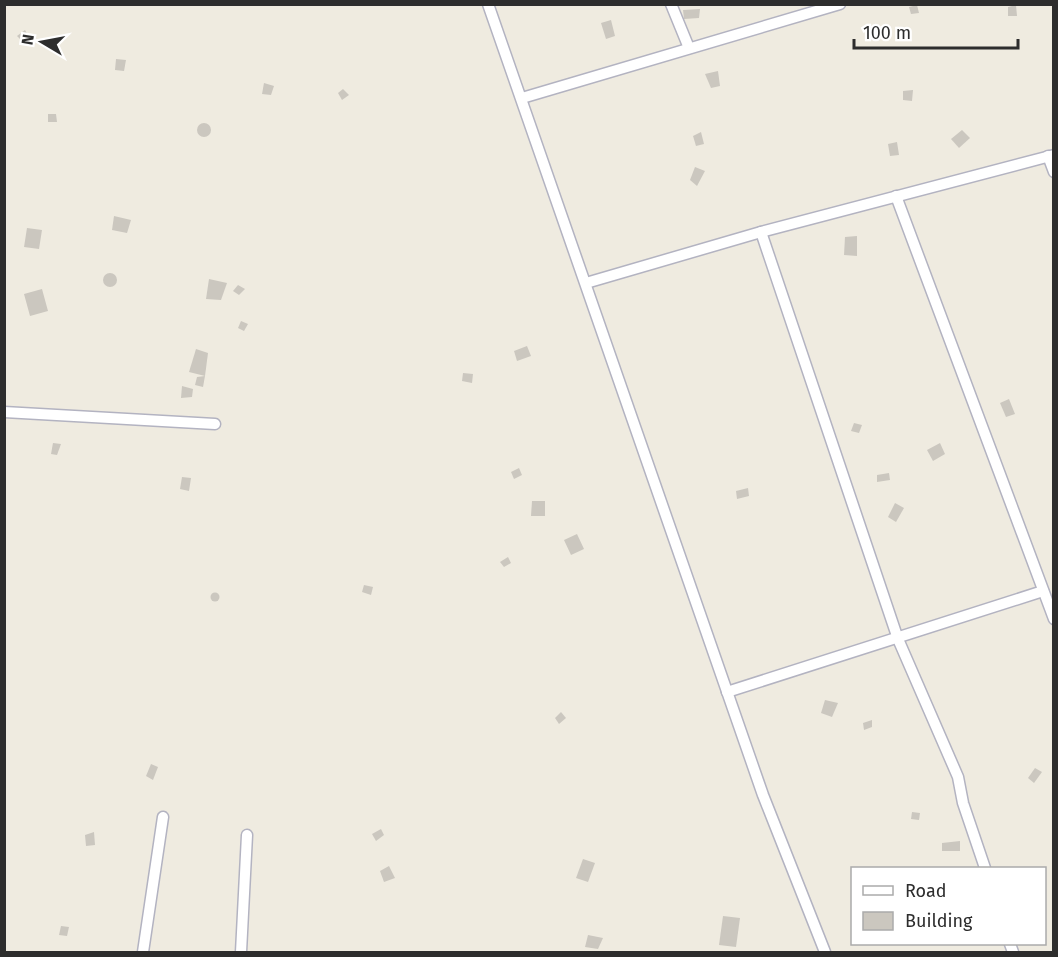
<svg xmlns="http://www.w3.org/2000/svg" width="1058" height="957" font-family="'Fira Sans',sans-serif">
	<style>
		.building { fill: #cbc7bf }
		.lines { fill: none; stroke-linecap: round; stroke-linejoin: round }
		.street-casing { stroke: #b3b3c1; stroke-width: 13 }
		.street { stroke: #fff; stroke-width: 10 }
	</style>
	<rect width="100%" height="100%" fill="#efebe0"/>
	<g class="building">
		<path d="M917,5L919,13L911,14L909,7Z"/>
		<path d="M1016,5L1017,16H1008V7Z"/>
		<path d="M700,9L699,18L684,19L683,10Z"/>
		<path d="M611,20L615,36L606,39L601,23Z"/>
		<path d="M25,30L29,37L22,41L17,36Z"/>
		<path d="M116,59L126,60L124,71L115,70Z"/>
		<path d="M718,71L720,86L711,88L705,74Z"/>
		<path d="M264,83L274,86L271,95L262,94Z"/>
		<path d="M343,89L349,95L342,100L338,93Z"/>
		<path d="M913,90L912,101L903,100V91Z"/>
		<path d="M48,114H56L57,122H48Z"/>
		<circle cx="204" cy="130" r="7"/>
		<path d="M962,130L970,138L959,148L951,139Z"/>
		<path d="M701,132L704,144L696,146L693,136Z"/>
		<path d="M897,142L899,155L890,156L888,144Z"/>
		<path d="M695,167L705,171L697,186L690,180Z"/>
		<path d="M114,216L131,220L127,233L112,230Z"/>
		<path d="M27,228L42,230L39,249L24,247Z"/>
		<path d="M857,236V256L844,255L845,237Z"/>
		<circle cx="110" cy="280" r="7"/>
		<path d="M209,279L227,283L221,300L206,299Z"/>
		<path d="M238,285L245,289L239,295L233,291Z"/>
		<path d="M42,289L48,311L30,316L24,294Z"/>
		<path d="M241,321L248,324L244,331L238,328Z"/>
		<path d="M527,346L531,356L517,361L514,351Z"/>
		<path d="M196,349L208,353L205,376L189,372Z"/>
		<path d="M463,373L473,374L472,383L462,381Z"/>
		<path d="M205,376L203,387L195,385L197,377Z"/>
		<path d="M182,386L193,389L192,397L181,398Z"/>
		<path d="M1009,399L1015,414L1006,417L1000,403Z"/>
		<path d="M854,423L862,425L859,433L851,431Z"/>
		<path d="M53,443L61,444L57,455L51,454Z"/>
		<path d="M940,443L945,454L933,461L927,450Z"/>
		<path d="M519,468L522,475L514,479L511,472Z"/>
		<path d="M889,473L890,480L877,482V475Z"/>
		<path d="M182,477L191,478L189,491L180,489Z"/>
		<path d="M748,488L749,496L737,499L736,491Z"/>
		<path d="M532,501H545V516H531Z"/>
		<path d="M895,503L904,508L896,522L888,517Z"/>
		<path d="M577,534L584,549L571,555L564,540Z"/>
		<path d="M508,557L511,563L504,567L500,562Z"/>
		<path d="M364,585L373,587L371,595L362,592Z"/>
		<circle cx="215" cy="597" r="4.5"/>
		<path d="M825,700L838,703L832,717L821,713Z"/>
		<path d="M561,712L566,718L559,724L555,718Z"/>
		<path d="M872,720V727L864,730L863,723Z"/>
		<path d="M151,764L158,767L153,780L146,776Z"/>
		<path d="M1035,768L1042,772L1034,783L1028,778Z"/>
		<path d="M912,812L920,813L919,820L911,819Z"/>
		<path d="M381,829L384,835L376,841L372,834Z"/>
		<path d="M94,832L95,845L86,846L85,835Z"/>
		<path d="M960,841V851H942V843Z"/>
		<path d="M583,859L595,863L588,882L576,878Z"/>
		<path d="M389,866L395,878L384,882L380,871Z"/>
		<path d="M723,916L740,918L736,947L719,945Z"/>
		<path d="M61,926L69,927L67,936L59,935Z"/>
		<path d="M588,935L603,938L598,949L585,947Z"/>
	</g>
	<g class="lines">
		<g class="street-casing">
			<g id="street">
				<path d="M488,4L763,795L825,952"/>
				<path d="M671,4L689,48"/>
				<path d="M522,98L840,4"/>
				<path d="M1048,156L1054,172"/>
				<path d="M896,196L1054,619"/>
				<path d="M761,232L898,639L958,777L963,803L985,868"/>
				<path d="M586,283L761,232L1054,155"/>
				<path d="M4,412L215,424"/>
				<path d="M727,692L1043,591"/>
				<path d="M1010,944L1013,952"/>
				<path d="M143,952L163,817"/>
				<path d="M241,952L247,835"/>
			</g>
		</g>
		<use href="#street" class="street"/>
	</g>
	<rect width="1058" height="957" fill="none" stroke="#2d2d2d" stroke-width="12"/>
	<rect x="851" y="867" width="195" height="78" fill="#ffffff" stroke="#ababab" stroke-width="1.5"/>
	<rect x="863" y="886" width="30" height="9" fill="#ffffff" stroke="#ababab" stroke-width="1.5"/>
	<text x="905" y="897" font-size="18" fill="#2d2d2d">Road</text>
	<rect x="863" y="912" width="30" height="18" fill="#cbc7bf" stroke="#ababab" stroke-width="1.5"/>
	<text x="905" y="927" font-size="18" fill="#2d2d2d">Building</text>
	<g transform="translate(42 42) rotate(280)" stroke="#ffffff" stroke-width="4.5" paint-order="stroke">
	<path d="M0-4.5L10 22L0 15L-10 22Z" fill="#2d2d2d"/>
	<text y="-9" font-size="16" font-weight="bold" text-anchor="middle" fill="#2d2d2d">N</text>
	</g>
	<path d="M854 39v9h164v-9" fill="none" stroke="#2d2d2d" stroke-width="3"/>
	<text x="863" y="39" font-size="18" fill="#2d2d2d" stroke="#ffffff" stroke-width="4.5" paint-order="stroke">100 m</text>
</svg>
